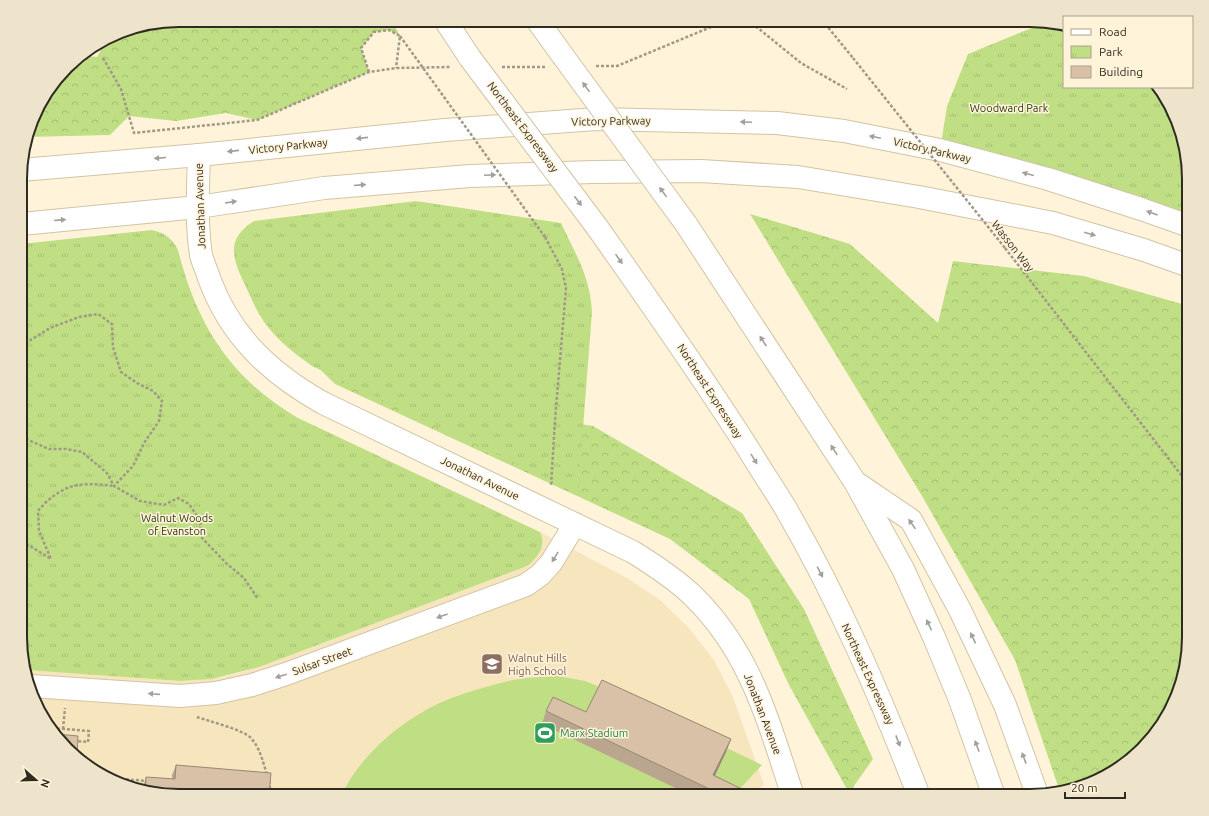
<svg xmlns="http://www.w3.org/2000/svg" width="1209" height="816" font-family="Ubuntu,sans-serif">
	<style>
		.built { fill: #f7e5be }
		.grass { fill: #c0df85 }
		.forest { fill: url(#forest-crowns) }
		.park { fill: url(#park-tufts) }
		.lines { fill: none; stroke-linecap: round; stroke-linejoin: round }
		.minor-casing { stroke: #d2c4a5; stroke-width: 24 }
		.tertiary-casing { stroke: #d2c4a5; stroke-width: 24 }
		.motorway-casing { stroke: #d2c4a5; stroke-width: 24 }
		.path { stroke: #a19986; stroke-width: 2.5; stroke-dasharray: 3 2; stroke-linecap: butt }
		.minor { stroke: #fff; stroke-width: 22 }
		.tertiary { stroke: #fff; stroke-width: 22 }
		.motorway { stroke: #fff; stroke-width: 22 }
		.motorway-bridge-casing { stroke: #d2c4a5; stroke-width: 24; stroke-linecap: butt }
		.path-bridge { stroke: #a19986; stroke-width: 2.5; stroke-dasharray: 3 2; stroke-linecap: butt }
		.motorway-bridge { stroke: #fff; stroke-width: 22 }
		.wall { fill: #baa68f }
		.shaded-wall { fill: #978774 }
		.building { fill: #d8c1a6; stroke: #978774 }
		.oneway { fill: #a2a09a }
		.labels { text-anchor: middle; stroke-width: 3; stroke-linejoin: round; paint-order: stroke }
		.park-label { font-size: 11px; fill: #2b3710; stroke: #fff3da }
		.street-label { font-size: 11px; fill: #302b1f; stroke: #fff3da }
		.education-label { font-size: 11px; fill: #785e54; stroke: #fff3da; text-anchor: start }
		.leisure-label { font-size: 11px; fill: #27864d; stroke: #fff3da; text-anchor: start }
		.rim { fill: none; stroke: #302b1f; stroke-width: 2 }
	</style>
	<defs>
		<pattern id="forest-crowns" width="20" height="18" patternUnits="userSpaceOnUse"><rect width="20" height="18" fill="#c0df85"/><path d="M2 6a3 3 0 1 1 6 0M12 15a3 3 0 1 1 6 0" fill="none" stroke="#a5c072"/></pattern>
		<pattern id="park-tufts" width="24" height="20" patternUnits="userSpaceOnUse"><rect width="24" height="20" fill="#c0df85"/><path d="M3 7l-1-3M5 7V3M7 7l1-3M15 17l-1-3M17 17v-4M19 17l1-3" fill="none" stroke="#a5c072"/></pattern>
	</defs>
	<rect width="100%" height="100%" fill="#fff3da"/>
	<path class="built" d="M540,532L627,578L660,600L688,627L714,660L733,697L764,785L751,796H169L128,787L83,763L41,716L26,670L180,681L212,679L228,676L259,667L527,566L543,545L542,536Z"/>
	<path class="grass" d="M558,676L585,681L610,691L762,765L737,792L740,796H341C360,755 402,720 442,702C462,693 497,683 518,679C531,677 545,677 558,676Z"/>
	<g class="forest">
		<path d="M179,20H391L400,36L389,30L374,32L361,48L369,72L257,120L226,113L176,121L129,116L110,135L28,137L37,109L74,60L81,55L97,57L107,39L119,32Z"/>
		<path d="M750,214L850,244L938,323L953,261L1084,276L1189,306V647L1180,688L1156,733L1100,779L1059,789L1015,660L922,496Z"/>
		<path d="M270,321L555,420L593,426L742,513L804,609L873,759L849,793L789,685L749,599L670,539L335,384Z"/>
	</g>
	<g class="park">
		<path d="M1046,22L1064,25V87H1155L1172,109L1189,169V226L940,150L947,106L968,54Z"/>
		<path d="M416,201L561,223C576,255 590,276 592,312L578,493L312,366C292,352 271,335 259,314C254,305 250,296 246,287C233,260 224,240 254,221Z"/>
		<path d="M152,230C165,233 172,238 178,250C197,325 230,378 298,418L540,532C547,546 538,557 527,566L259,667L212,679L180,681L26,670L21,657V244Z"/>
	</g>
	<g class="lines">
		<g class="minor-casing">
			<g id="minor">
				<path d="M199,155C198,188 196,222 201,255C203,263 207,271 209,278C230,336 270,373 323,403L633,552C654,565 674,578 692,595C751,652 768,721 793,796"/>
				<path d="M31,686L180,696L216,693L252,685L286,674L526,585L540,575L551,563L575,524"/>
			</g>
		</g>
		<g class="tertiary-casing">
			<g id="tertiary">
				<path d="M21,170L199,155L445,130L596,119L777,123L844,131L940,150L1048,179L1141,209L1189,226"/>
				<path d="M21,224L198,207L324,188L470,176L593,172L701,171L798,177L919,197L1053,223L1144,250L1189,266"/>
			</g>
		</g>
		<g class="motorway-casing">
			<g id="motorway">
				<path d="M445,20L470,58"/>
				<path d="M537,20L563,56"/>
				<path d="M686,224L855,482L903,569L934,637L960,700L994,796"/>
				<path d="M597,227C649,301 701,374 749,450C761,470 774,489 786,509C839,600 881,698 919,796"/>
				<path d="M858,484L911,520L960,610L1005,705L1037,794"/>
			</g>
		</g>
		<g class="path">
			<path d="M748,20L801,63L847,89"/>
			<path d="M822,20L853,58"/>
			<path d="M103,58L121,89L134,133L257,120L369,72L396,68L451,67"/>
			<path d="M596,66H617L728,20"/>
			<path d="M502,67H545"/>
			<path d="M369,72L361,48L374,32L389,30L400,36L396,68"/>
			<path d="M545,237L562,269L566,288L555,420L551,486"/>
			<path d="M1005,248L1189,485"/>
			<path d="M21,346L50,328L79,317L98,314L112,324L113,347L121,372L137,383L153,391L162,401L159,421L144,443L133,466L114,486"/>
			<path d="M21,437L49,449H66L82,452L107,473L114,486L140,501L164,505L178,498L189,504L200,520L202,538L227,564L244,578L258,599"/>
			<path d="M21,543L30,546L51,559L39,531L38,511C47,499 65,486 79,485C91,483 103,485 114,486"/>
			<path d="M197,717C208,721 244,730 251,738C260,748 263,762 267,775"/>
			<path d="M52,728L89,731L88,742L76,741"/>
			<path d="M63,729L65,708"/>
			<path d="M111,778L147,781"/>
			<path d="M269,781L270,785L269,796"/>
		</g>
		<use href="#minor" class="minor"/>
		<use href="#tertiary" class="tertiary"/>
		<use href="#motorway" class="motorway"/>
		<g class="motorway-bridge-casing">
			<g id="motorway-bridge">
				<path d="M563,56L686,224"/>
				<path d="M470,58L597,227"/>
			</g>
		</g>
		<g class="path-bridge">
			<path d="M400,36L545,237"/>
			<path d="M853,58L1005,248"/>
		</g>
		<use href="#motorway-bridge" class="motorway-bridge"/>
	</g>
	<g class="wall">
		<path d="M546,711L586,712L731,739L726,752L715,775L747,796H692L542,724Z"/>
		<path d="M176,765L269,796H169L142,790L143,787L146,777L172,779V775Z"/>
	</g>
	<g class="shaded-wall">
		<path d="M976,20H981L975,23Z"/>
		<path d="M731,739L726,752L709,788L713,775Z"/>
	</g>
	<g class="building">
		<path d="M602,680L731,739L713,775L748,792L746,796H724L546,711L553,697L586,712Z"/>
		<path d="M57,734L78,736L77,756Z"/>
		<path d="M176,765L271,773L269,796H174L145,791L146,777L175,779Z"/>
		<path d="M100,772L108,773V777Z"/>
	</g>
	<defs><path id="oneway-solid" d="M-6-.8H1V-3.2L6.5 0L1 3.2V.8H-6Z"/></defs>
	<g class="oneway">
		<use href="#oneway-solid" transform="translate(586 87) rotate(-126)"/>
		<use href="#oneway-solid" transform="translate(746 122) rotate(-178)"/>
		<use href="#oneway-solid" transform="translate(875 137) rotate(-168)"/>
		<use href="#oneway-solid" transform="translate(362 138) rotate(174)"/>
		<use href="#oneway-solid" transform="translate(233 151) rotate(174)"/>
		<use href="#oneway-solid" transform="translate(160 158) rotate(175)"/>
		<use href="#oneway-solid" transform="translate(1028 174) rotate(-165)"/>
		<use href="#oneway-solid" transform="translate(490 175) rotate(-2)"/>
		<use href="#oneway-solid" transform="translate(360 185) rotate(-5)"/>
		<use href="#oneway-solid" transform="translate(663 192) rotate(-126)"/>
		<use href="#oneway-solid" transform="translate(578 201) rotate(53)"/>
		<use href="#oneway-solid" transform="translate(231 202) rotate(-9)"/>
		<use href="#oneway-solid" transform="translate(1152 213) rotate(-160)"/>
		<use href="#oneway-solid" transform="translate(60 220) rotate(-5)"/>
		<use href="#oneway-solid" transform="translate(1090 234) rotate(16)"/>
		<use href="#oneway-solid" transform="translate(619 259) rotate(55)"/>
		<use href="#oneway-solid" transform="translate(763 341) rotate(-123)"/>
		<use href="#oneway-solid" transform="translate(834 450) rotate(-123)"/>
		<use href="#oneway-solid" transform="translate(754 459) rotate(58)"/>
		<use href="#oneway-solid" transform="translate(912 524) rotate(-125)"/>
		<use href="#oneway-solid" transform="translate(555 557) rotate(121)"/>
		<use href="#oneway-solid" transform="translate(820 572) rotate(62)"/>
		<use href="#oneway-solid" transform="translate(442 616) rotate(160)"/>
		<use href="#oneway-solid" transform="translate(929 625) rotate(-115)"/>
		<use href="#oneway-solid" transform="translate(973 638) rotate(-115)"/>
		<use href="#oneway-solid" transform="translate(281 676) rotate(162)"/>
		<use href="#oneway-solid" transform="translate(154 694) rotate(-176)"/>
		<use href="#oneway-solid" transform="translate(898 741) rotate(69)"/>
		<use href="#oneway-solid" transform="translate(977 746) rotate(-110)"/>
		<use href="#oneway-solid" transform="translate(1024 758) rotate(-110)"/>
	</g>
	<defs>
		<g id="school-square" transform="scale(1.15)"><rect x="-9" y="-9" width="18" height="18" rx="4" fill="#8d6e63" stroke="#fff3da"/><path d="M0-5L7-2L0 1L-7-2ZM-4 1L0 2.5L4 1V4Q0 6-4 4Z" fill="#fff"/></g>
		<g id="stadium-square" transform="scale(1.15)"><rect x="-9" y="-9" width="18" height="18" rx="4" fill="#2e9e5b" stroke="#fff3da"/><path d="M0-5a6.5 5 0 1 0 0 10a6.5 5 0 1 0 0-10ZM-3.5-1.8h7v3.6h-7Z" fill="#fff"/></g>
	</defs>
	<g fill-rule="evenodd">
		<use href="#school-square" x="492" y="664"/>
		<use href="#stadium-square" x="545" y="733"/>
	</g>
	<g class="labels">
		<g class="park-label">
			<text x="1009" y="112">Woodward Park</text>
			<text x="177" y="522">Walnut Woods<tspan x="177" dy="13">of Evanston</tspan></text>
		</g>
		<g class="street-label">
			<text transform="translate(611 121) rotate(-1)" y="4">Victory Parkway</text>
			<text transform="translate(523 127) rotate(53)" y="4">Northeast Expressway</text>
			<text transform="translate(288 146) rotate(-6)" y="4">Victory Parkway</text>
			<text transform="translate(932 150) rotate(13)" y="4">Victory Parkway</text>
			<text transform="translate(200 206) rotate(-92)" y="4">Jonathan Avenue</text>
			<text transform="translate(1013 246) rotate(52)" y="4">Wasson Way</text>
			<text transform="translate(710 391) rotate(57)" y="4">Northeast Expressway</text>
			<text transform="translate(480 478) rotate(26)" y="4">Jonathan Avenue</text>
			<text transform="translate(322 661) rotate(-20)" y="4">Sulsar Street</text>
			<text transform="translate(868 674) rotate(65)" y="4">Northeast Expressway</text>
			<text transform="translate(763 714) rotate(69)" y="4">Jonathan Avenue</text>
		</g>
		<g class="education-label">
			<text x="508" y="662">Walnut Hills<tspan x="508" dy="13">High School</tspan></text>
		</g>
		<g class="leisure-label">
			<text x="560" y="737">Marx Stadium</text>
		</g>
	</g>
	<path d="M0 0H1209V816H0ZM179 27H1030A152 152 0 0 1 1182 179V637A152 152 0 0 1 1030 789H179A152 152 0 0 1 27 637V179A152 152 0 0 1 179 27Z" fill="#eee3cb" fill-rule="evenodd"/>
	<path class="rim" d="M179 27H1030A152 152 0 0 1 1182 179V637A152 152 0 0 1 1030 789H179A152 152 0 0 1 27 637V179A152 152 0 0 1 179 27Z"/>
	<rect x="1063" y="16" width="130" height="72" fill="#fff3da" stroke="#aca38f"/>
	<rect x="1071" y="29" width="20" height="6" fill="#ffffff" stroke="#aca38f"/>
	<text x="1099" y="36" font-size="12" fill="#302b1f">Road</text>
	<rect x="1071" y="46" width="20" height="12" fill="url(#park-tufts)" stroke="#aca38f"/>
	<text x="1099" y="56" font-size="12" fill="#302b1f">Park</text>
	<rect x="1071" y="66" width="20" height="12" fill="#d8c1a6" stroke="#aca38f"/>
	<text x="1099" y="76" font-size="12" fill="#302b1f">Building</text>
	<g transform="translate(36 780) rotate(110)" stroke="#fff3da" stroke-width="3" paint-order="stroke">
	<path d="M0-3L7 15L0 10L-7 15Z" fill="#302b1f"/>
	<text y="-6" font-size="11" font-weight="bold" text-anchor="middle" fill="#302b1f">N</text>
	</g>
	<path d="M1065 792v6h60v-6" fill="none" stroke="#302b1f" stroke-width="2"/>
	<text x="1071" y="792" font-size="12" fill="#302b1f" stroke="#fff3da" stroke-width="3" paint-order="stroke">20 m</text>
</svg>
